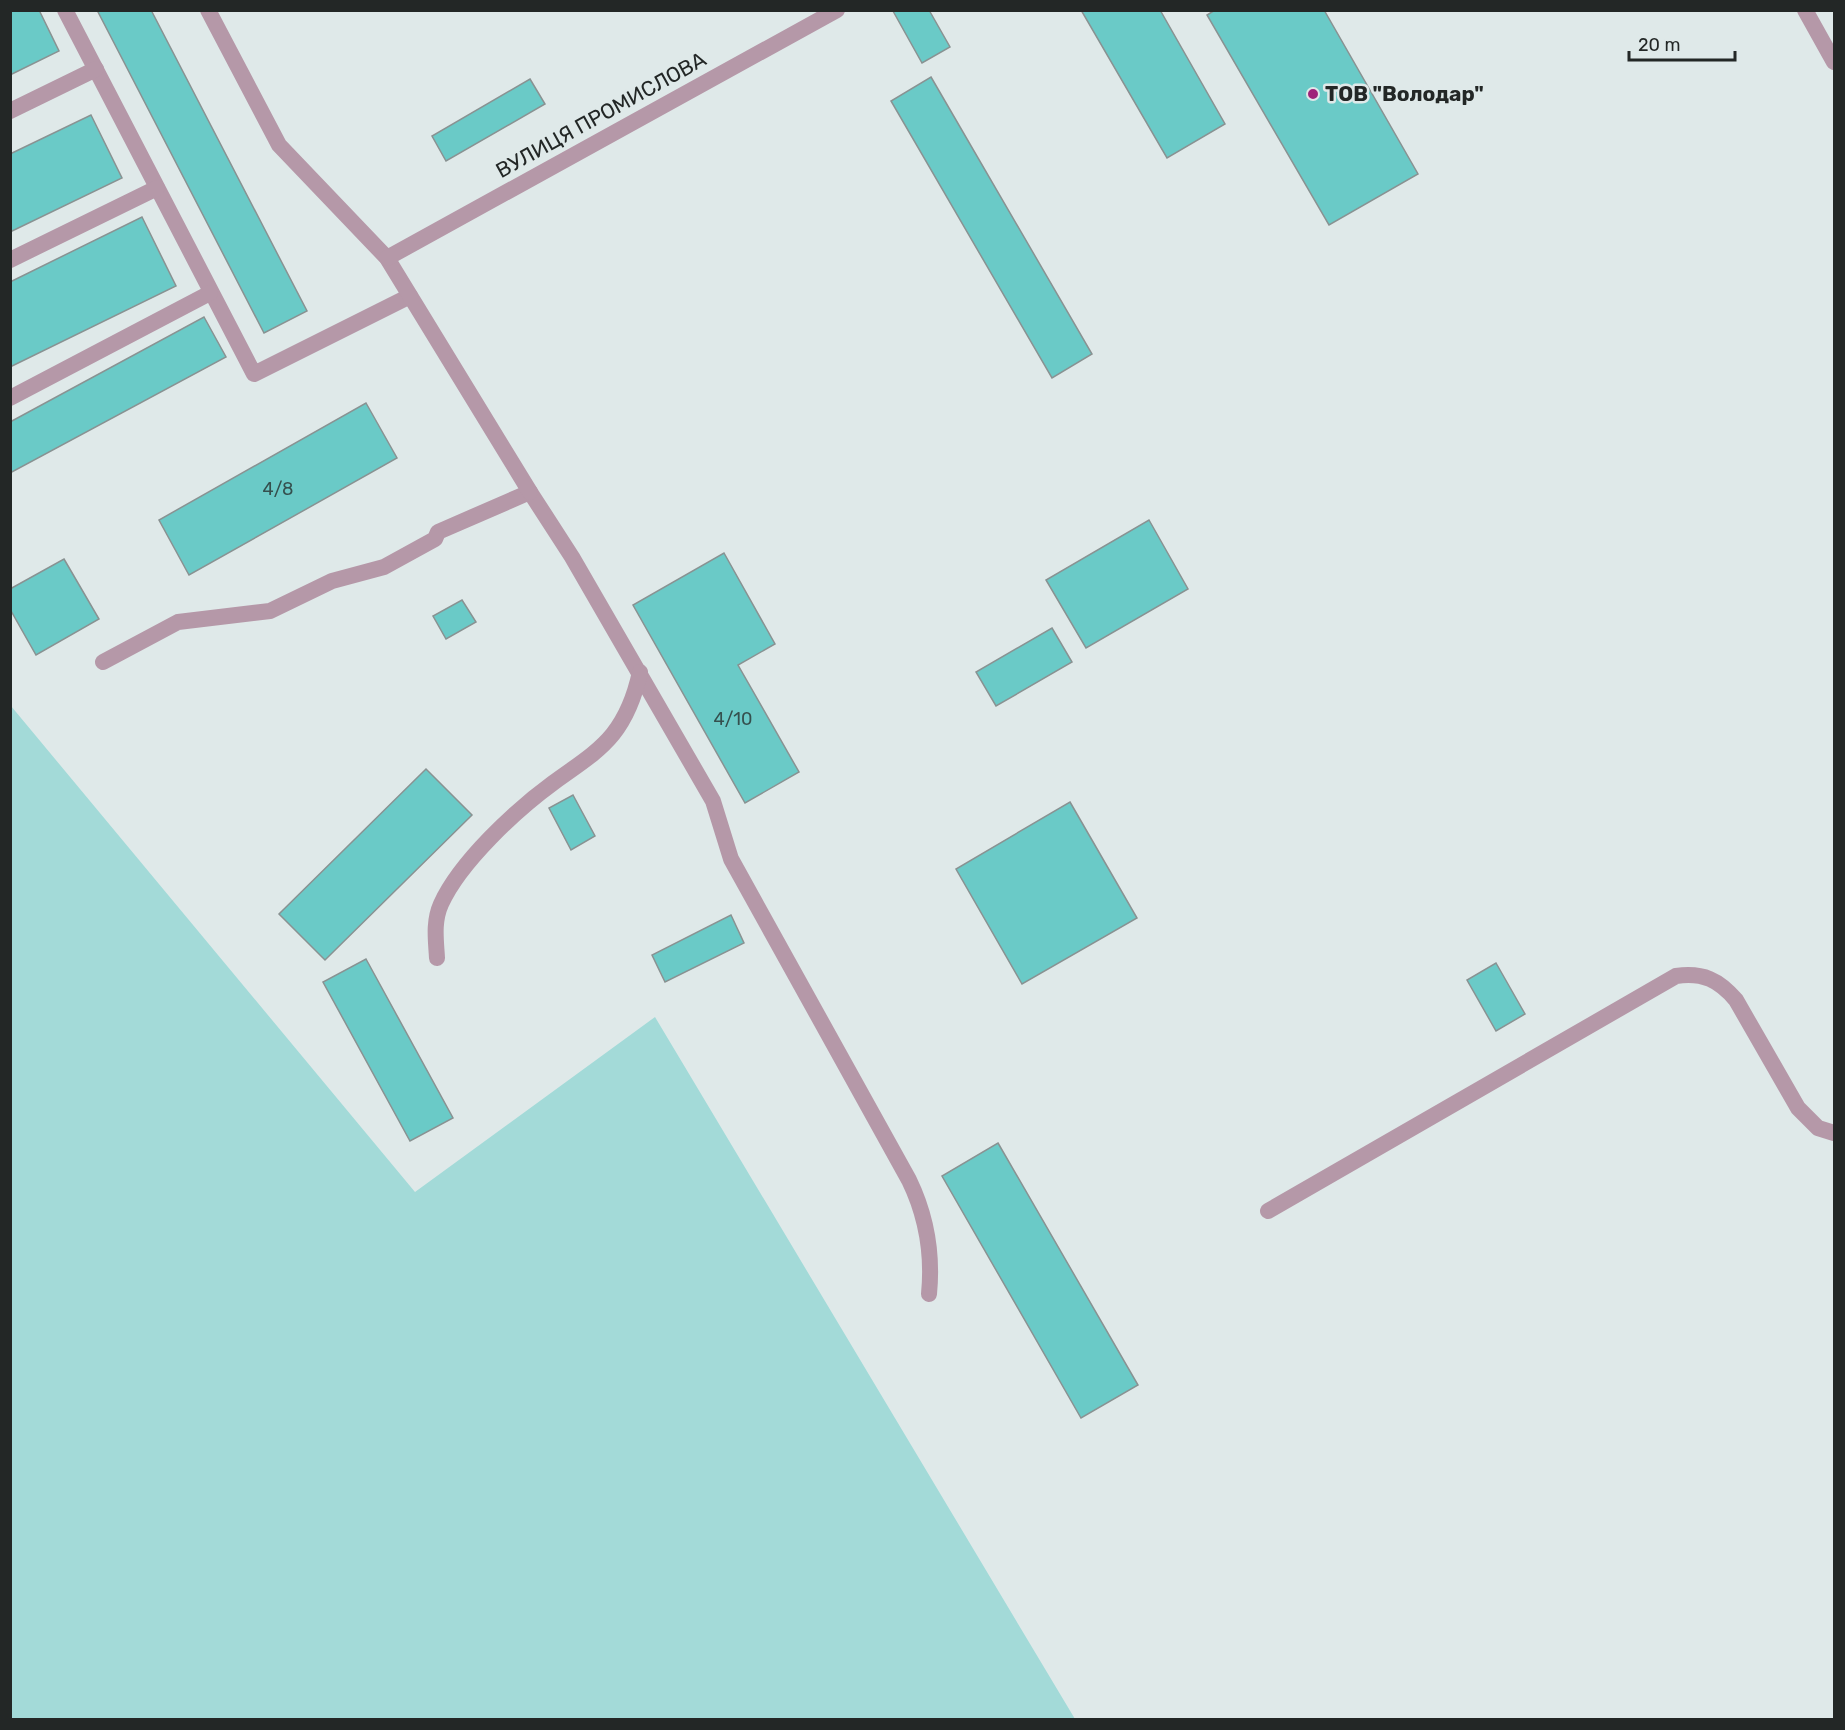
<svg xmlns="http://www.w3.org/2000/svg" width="1845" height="1730" font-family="Rubik,sans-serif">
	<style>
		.green { fill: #a3dad8 }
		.building { fill: #6acac7; stroke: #899292; stroke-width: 1.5 }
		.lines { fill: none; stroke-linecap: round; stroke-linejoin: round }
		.service { stroke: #b598a8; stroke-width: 16 }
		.minor { stroke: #b598a8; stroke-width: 16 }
		.poi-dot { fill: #9f2379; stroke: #dfe9e9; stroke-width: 2 }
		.labels { text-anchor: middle; stroke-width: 5; stroke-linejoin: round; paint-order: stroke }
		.number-label { font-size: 18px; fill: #35504e }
		.poi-label { font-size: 21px; font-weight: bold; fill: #232726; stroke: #dfe9e9; text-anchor: start }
		.street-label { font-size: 21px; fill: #232726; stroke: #dfe9e9 }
	</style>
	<rect width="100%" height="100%" fill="#dfe9e9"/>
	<path class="green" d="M11,706L415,1192L655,1017L1075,1719H11Z"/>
	<g class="building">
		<path d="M10,10H39L59,51L10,75Z"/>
		<path d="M97,10H151L307,311L264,333Z"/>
		<path d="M929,10L950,47L922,63L893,11Z"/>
		<path d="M1081,10H1160L1225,124L1167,158Z"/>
		<path d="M1215,10H1324L1418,174L1329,225L1207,15Z"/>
		<path d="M931,77L1092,354L1052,378L891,101Z"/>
		<path d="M530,79L545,104L446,161L432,136Z"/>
		<path d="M91,115L122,178L10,232V154Z"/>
		<path d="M142,217L176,286L10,367V282Z"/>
		<path d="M204,317L226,357L10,473V422Z"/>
		<path d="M366,403L397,458L189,575L159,520Z"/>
		<path d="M1149,520L1188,589L1086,648L1046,580Z"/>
		<path d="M724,553L775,644L738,665L799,772L745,803L633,605Z"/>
		<path d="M64,559L99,619L36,655L10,609V589Z"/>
		<path d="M462,600L476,622L446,639L433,616Z"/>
		<path d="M1052,628L1072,662L996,706L976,672Z"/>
		<path d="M426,769L472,815L325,960L279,914Z"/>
		<path d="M573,795L595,836L571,850L549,808Z"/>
		<path d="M1070,802L1137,918L1022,984L956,869Z"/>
		<path d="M731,915L744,943L665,982L652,955Z"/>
		<path d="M366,959L453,1118L410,1141L323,982Z"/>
		<path d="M1496,963L1525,1014L1496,1031L1467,980Z"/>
		<path d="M998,1143L1138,1385L1081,1418L942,1176Z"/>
	</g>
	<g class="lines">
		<g class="service">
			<path d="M65,10L254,374L410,296"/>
			<path d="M10,111L96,69"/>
			<path d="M10,260L157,188"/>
			<path d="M10,398L210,293"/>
			<path d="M103,662L178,622L270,611L332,581L384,567L435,539L438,532L530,492L572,557L713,801L731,859L909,1180C927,1217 933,1253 929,1294"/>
			<path d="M437,958C436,940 433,922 441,904C460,862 516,810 553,783C573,768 597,754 613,734C628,715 635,695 640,672"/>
			<path d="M1268,1211L1676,976C1703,972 1719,980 1736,1000L1798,1108L1818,1128L1834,1133"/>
		</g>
		<g class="minor">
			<path d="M208,10L279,145L387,258L530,492"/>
			<path d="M1805,10L1834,62"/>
			<path d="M387,258L837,10"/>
		</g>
	</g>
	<circle class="poi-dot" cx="1313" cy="94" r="6"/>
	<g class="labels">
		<g class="number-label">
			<text x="278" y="495">4/8</text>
			<text x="733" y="725">4/10</text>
		</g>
		<g class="poi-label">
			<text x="1325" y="101">ТОВ "Володар"</text>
		</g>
		<g class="street-label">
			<text transform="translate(601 115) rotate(-29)" y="7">ВУЛИЦЯ ПРОМИСЛОВА</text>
		</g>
	</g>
	<rect width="1845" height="1730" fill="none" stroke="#232726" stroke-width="24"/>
	<path d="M1629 51v9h106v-9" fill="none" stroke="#232726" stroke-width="3"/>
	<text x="1638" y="51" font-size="18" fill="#232726" stroke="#dfe9e9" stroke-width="4.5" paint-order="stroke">20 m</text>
</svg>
